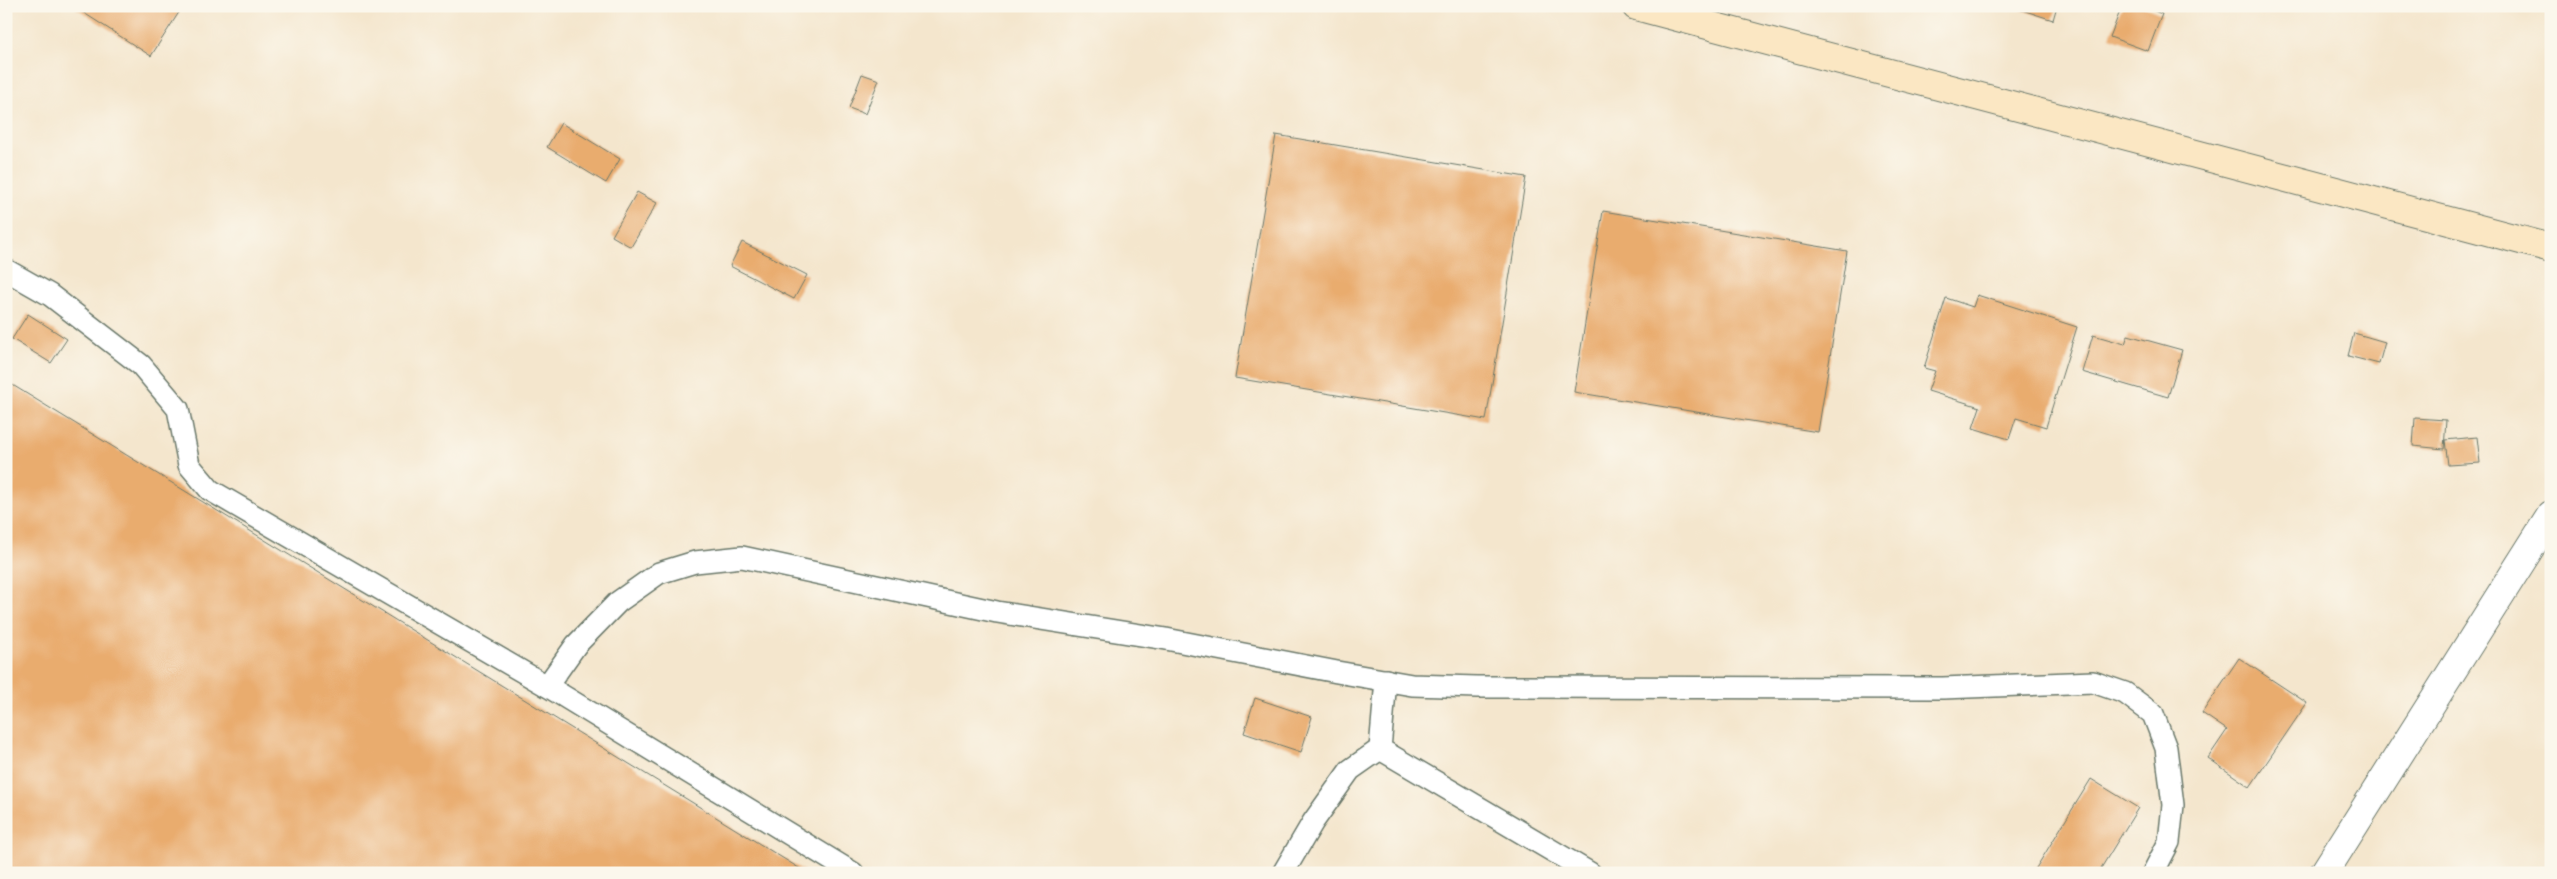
<svg xmlns="http://www.w3.org/2000/svg" width="2557" height="879" font-family="Kalam,sans-serif">
	<style>
		.building { fill: #e9ac6e }
		.lines { fill: none; stroke-linecap: round; stroke-linejoin: round }
		.lane-casing { stroke: #6a786a; stroke-width: 24 }
		.street-casing { stroke: #6a786a; stroke-width: 30 }
		.secondary-casing { stroke: #6a786a; stroke-width: 30 }
		.lane { stroke: #fff; stroke-width: 21 }
		.street { stroke: #fff; stroke-width: 28 }
		.secondary { stroke: #fbe7c3; stroke-width: 28 }
	</style>
	<rect width="100%" height="100%" fill="#fbf7ec"/>
	<filter id="ink" filterUnits="userSpaceOnUse"><feTurbulence type="fractalNoise" baseFrequency=".02" numOctaves="2"/><feDisplacementMap in="SourceGraphic" scale="10" xChannelSelector="R" yChannelSelector="G"/><feConvolveMatrix kernelMatrix="1 2 1 2 8 2 1 2 1" color-interpolation-filters="sRGB"/></filter>
	<filter id="wash" filterUnits="userSpaceOnUse"><feTurbulence type="fractalNoise" baseFrequency=".0096" numOctaves="4" result="noise"/><feDisplacementMap in="SourceGraphic" scale="20" xChannelSelector="R" yChannelSelector="G"/><feGaussianBlur stdDeviation="1.12" result="paint"/><feColorMatrix in="noise" values="0 0 0 0 0 0 0 0 0 0 0 0 0 0 0 0 0 1.4 0 .05"/><feComposite in="paint" operator="in"/></filter>
	<g filter="url(#wash)">
		<rect width="100%" height="100%" fill="#f4e6cd"/>
		<g id="blocks">
			<g class="building">
				<path d="M73,6H183L151,56Z"/>
				<path d="M2016,6H2057L2053,20L2016,8Z"/>
				<path d="M2122,6H2142L2162,14L2148,51L2110,37Z"/>
				<path d="M862,74L879,80L865,114L849,108Z"/>
				<path d="M561,123L620,159L606,183L547,147Z"/>
				<path d="M1276,135L1526,177L1486,420L1235,378Z"/>
				<path d="M637,192L657,203L631,247L612,236Z"/>
				<path d="M1603,211L1847,251L1818,432L1574,392Z"/>
				<path d="M742,242L807,275L794,299L730,266Z"/>
				<path d="M1977,295L2077,327L2046,427L2016,418L2009,439L1973,428L1980,407L1928,391L1935,371L1924,368L1946,298L1973,307Z"/>
				<path d="M28,314L67,339L51,363L12,339Z"/>
				<path d="M2354,333L2385,342L2379,364L2348,356Z"/>
				<path d="M2093,335L2125,344L2128,335L2182,350L2168,397L2082,372Z"/>
				<path d="M6,381L807,873H6Z"/>
				<path d="M2415,418L2446,420L2444,449L2413,446Z"/>
				<path d="M2477,437L2480,463L2448,465L2445,440Z"/>
				<path d="M2239,658L2307,703L2250,787L2208,758L2227,730L2202,713Z"/>
				<path d="M1255,698L1312,717L1301,752L1244,733Z"/>
				<path d="M2091,779L2138,808L2098,873H2033Z"/>
			</g>
		</g>
	</g>
	<g filter="url(#ink)">
		<use href="#blocks" fill-opacity="0" stroke="#6a786a" stroke-width="1"/>
		<g class="lines">
			<g class="lane-casing">
				<g id="lane">
					<path d="M6,270L50,295L141,365L178,409L189,465L210,490L547,686L853,873"/>
					<path d="M1386,680L1380,749L1590,873"/>
					<path d="M547,686L576,645L618,602L659,573L695,562L742,557L997,612L1166,639L1337,672L1412,685L1477,687L1943,688L2093,682L2125,693L2153,714L2166,748L2173,805L2169,842L2153,873"/>
					<path d="M1283,873L1313,822L1350,770L1380,749"/>
				</g>
			</g>
			<g class="street-casing">
				<path id="street" d="M2324,873L2551,515"/>
			</g>
			<g class="secondary-casing">
				<path id="secondary" d="M1636,6L2551,248"/>
			</g>
			<use href="#lane" class="lane"/>
			<use href="#street" class="street"/>
			<use href="#secondary" class="secondary"/>
		</g>
	</g>
	<rect width="2557" height="879" fill="none" stroke="#fbf7ec" stroke-width="25"/>
</svg>
